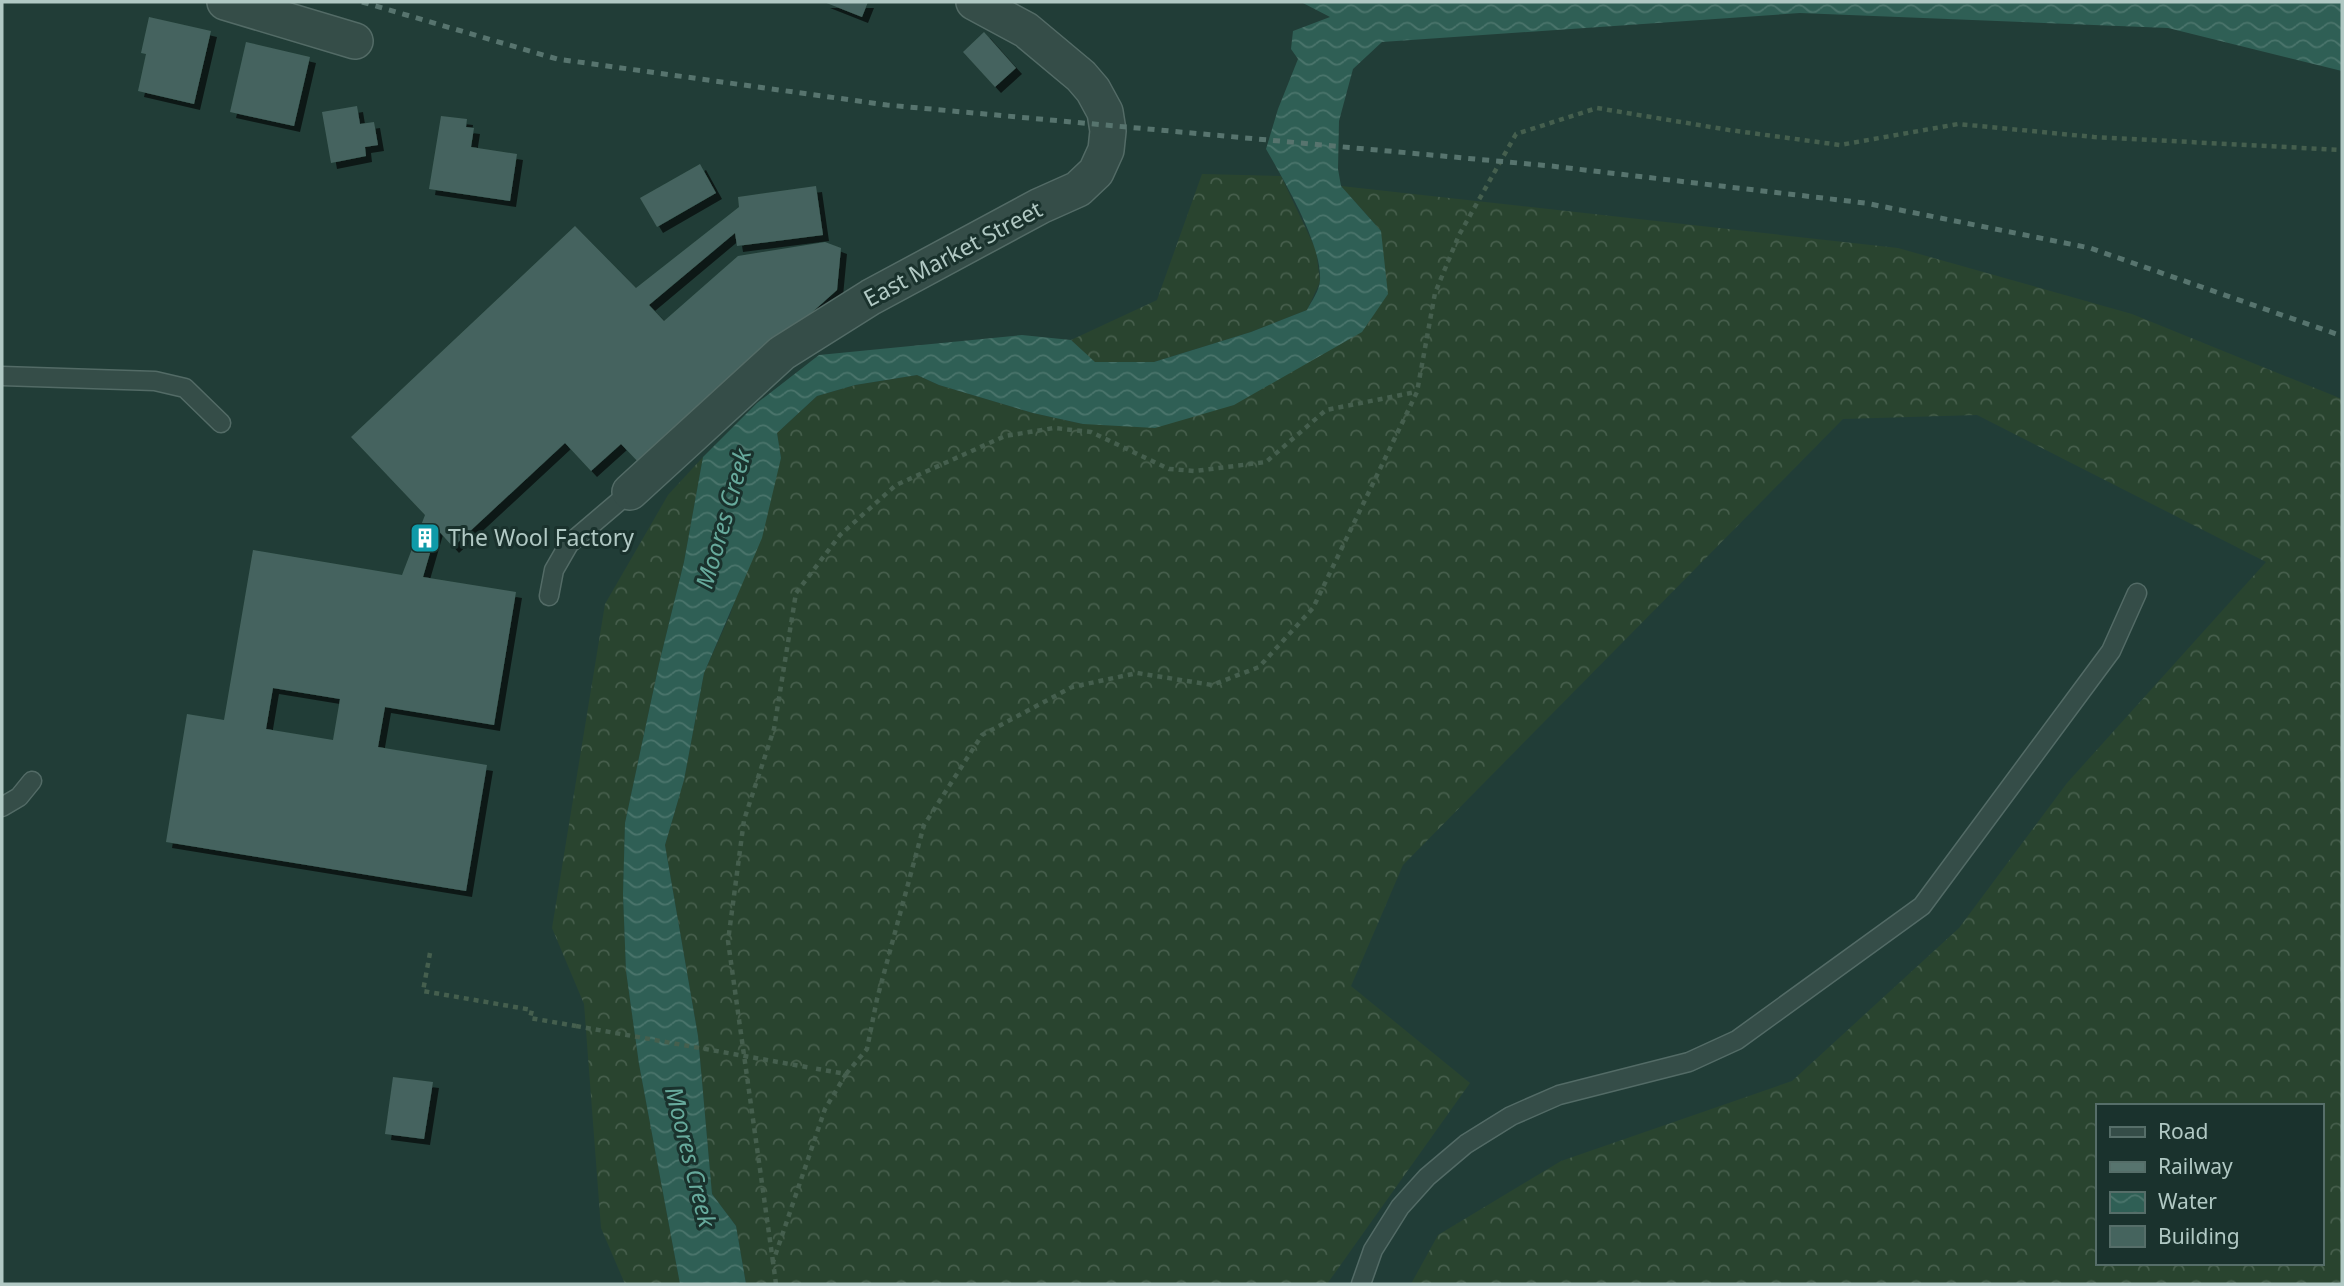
<svg xmlns="http://www.w3.org/2000/svg" width="2344" height="1286" font-family="'Noto Sans',sans-serif">
	<style>
		.forest { fill: url(#forest-crowns); fill-rule: evenodd }
		.water { fill: url(#water-waves) }
		.building { fill: #45645e; fill-rule: evenodd; filter: url(#shadow) }
		.lines { fill: none; stroke-linecap: round; stroke-linejoin: round }
		.lane-casing { stroke: #536b66; stroke-width: 21 }
		.street-casing { stroke: #536b66; stroke-width: 38 }
		.path { stroke: #455f4e; stroke-width: 4.5; stroke-dasharray: 5 5; stroke-linecap: butt }
		.lane { stroke: #354d48; stroke-width: 18 }
		.street { stroke: #354d48; stroke-width: 35 }
		.rail { stroke: #57746e; stroke-width: 5; stroke-dasharray: 7 7; stroke-linecap: butt }
		.path-bridge { stroke: #455f4e; stroke-width: 4.5; stroke-dasharray: 5 5; stroke-linecap: butt }
		.labels { text-anchor: middle; stroke-width: 6; stroke-linejoin: round; paint-order: stroke }
		.street-label { font-size: 23px; fill: #b1c9c4; stroke: #1a322d }
		.poi-label { font-size: 23px; fill: #b1c9c4; stroke: #1a322d; text-anchor: start }
		.water-label { font-size: 24px; font-style: italic; fill: #67aa9c; stroke: #1a322d }
	</style>
	<defs>
		<pattern id="forest-crowns" width="20" height="18" patternUnits="userSpaceOnUse" patternTransform="scale(1.75)"><rect width="20" height="18" fill="#29442f"/><path d="M2 6a3 3 0 1 1 6 0M12 15a3 3 0 1 1 6 0" fill="none" stroke="#465e4c"/></pattern>
		<pattern id="water-waves" width="16" height="10" patternUnits="userSpaceOnUse" patternTransform="scale(1.75)"><rect width="16" height="10" fill="#2f5f55"/><path d="M0 5q4-4 8 0t8 0" fill="none" stroke="#4b756c"/></pattern>
		<filter id="shadow"><feDropShadow dx="6" dy="6" stdDeviation="0" flood-color="#0009"/></filter>
	</defs>
	<rect width="100%" height="100%" fill="#213d37"/>
	<g class="forest">
		<path d="M1202,174L1281,176L1316,250L1320,282L1307,310L1251,332L1154,362H1094L1071,340L1157,300Z"/>
		<path d="M1341,186L1898,248L2132,314L2342,399V1284H1411L1438,1235L1561,1161L1792,1081L1959,928L2067,783L2266,562L1977,415L1843,419L1403,865L1351,986L1470,1083L1327,1284H746L736,1226L712,1194L698,1036L665,845L684,780L704,673L730,615L781,458L777,433L817,396L855,385L917,375L939,385L1033,413L1083,424L1234,405L1381,231ZM2097,1106H2321V1263H2097Z"/>
		<path d="M703,457L684,562L659,664L625,823L623,894L626,971L639,1064L680,1284H625L601,1228L584,1004L552,928L605,604L668,495Z"/>
	</g>
	<path class="water" d="M1301,2H2342V71L2168,28L1800,13L1382,42L1353,69L1339,121L1338,169L1341,186L1381,231L1388,294L1362,332L1234,405L1155,428L1083,424L1033,413L939,385L917,375L855,385L817,396L777,433L781,458L762,538L704,673L684,780L665,845L698,1036L712,1194L736,1226L746,1284H680L639,1064L626,971L623,894L625,823L659,664L684,562L703,457L757,403L819,355L1022,335L1071,340L1095,362H1154L1251,332L1307,310C1311,302 1320,290 1320,280C1322,244 1284,181 1266,149L1278,109L1298,59L1291,49L1293,31L1330,17Z"/>
	<g class="building">
		<path d="M824,2H868L862,17Z"/>
		<path d="M149,17L211,31L194,104L138,91L146,54L141,53Z"/>
		<path d="M984,32L1016,68L995,87L963,52Z"/>
		<path d="M246,42L310,57L294,126L230,112Z"/>
		<path d="M357,106L360,124L374,122L378,145L365,147L366,156L331,163L322,112Z"/>
		<path d="M441,116L467,119L466,127L474,128L471,147L517,154L510,201L429,189Z"/>
		<path d="M700,164L716,193L657,227L640,198Z"/>
		<path d="M816,186L823,235L737,246L735,233L649,305L664,321L738,256L825,242L841,248L837,290L641,465L621,444L591,471L565,443L453,547L437,529L423,577L516,592L494,725L385,707L378,747L487,765L466,891L166,842L187,714L224,720L253,550L402,575L425,515L351,437L575,226L636,288L739,207L738,197ZM273,688L340,699L333,740L266,729Z"/>
		<path d="M393,1077L433,1082L424,1139L385,1134Z"/>
	</g>
	<g class="lines">
		<g class="lane-casing">
			<g id="lane">
				<path d="M2,376L155,381L185,388L221,423"/>
				<path d="M549,596L554,570L569,544L630,492"/>
				<path d="M2,807L19,797L32,781"/>
				<path d="M1361,1284L1373,1250L1400,1207L1427,1177L1466,1144L1511,1116L1559,1095L1689,1062L1737,1040L1922,906L2111,651L2137,593"/>
			</g>
		</g>
		<g class="street-casing">
			<g id="street">
				<path d="M225,2L355,41"/>
				<path d="M630,492L782,353L871,297L1040,206L1078,189L1096,172L1106,150L1108,131L1105,112L1093,90L1081,76L1026,30L974,2"/>
			</g>
		</g>
		<g class="path">
			<path d="M430,953L423,991L532,1010L530,1018L576,1026"/>
			<path d="M846,1074L867,1049L877,999L924,825L982,735L1072,687L1137,673L1212,685L1259,667L1313,608L1417,392L1435,293L1459,235L1516,134L1597,108L1729,130L1840,145L1958,124L2094,137L2342,150"/>
			<path d="M773,1262L728,941L744,820L774,729L796,593L840,535L896,485L1005,436L1054,428L1091,432L1169,469L1195,471L1266,462L1326,410L1416,392"/>
			<path d="M776,1284L773,1262L825,1109L846,1074L812,1068"/>
		</g>
		<use href="#lane" class="lane"/>
		<use href="#street" class="street"/>
		<path class="rail" d="M362,2L557,59L887,105L1551,166L1865,203L2090,248L2342,336"/>
		<path class="path-bridge" d="M576,1026L812,1068"/>
	</g>
	<defs>
		<g id="building-square" transform="scale(1.575)"><rect x="-9" y="-9" width="18" height="18" rx="4" fill="#0f9aa8" stroke="#1a322d"/><path d="M-4-6H4V6H1V3H-1V6H-4ZM-2.5-4.3h1.7v1.8h-1.7ZM.8-4.3h1.7v1.8H.8ZM-2.5-1h1.7V.8h-1.7ZM.8-1h1.7V.8H.8Z" fill="#fff"/></g>
	</defs>
	<g fill-rule="evenodd">
		<use href="#building-square" x="425" y="538"/>
	</g>
	<g class="labels">
		<g class="street-label">
			<text transform="translate(953 254) rotate(-28)" y="8">East Market Street</text>
		</g>
		<g class="poi-label">
			<text x="448" y="546">The Wool Factory</text>
		</g>
		<g class="water-label">
			<text transform="translate(724 519) rotate(-74)" y="8">Moores Creek</text>
			<text transform="translate(690 1157) rotate(76)" y="8">Moores Creek</text>
		</g>
	</g>
	<rect width="2344" height="1286" fill="none" stroke="#b1c9c4" stroke-width="7"/>
	<rect x="2096" y="1104" width="228" height="161" fill="#1a322d" stroke="#566e69" stroke-width="2"/>
	<rect x="2110" y="1127" width="35" height="10" fill="#354d48" stroke="#566e69" stroke-width="2"/>
	<text x="2158" y="1139" font-size="21" fill="#b1c9c4">Road</text>
	<rect x="2110" y="1162" width="35" height="10" fill="#57746e" stroke="#566e69" stroke-width="2"/>
	<text x="2158" y="1174" font-size="21" fill="#b1c9c4">Railway</text>
	<rect x="2110" y="1192" width="35" height="21" fill="url(#water-waves)" stroke="#566e69" stroke-width="2"/>
	<text x="2158" y="1209" font-size="21" fill="#b1c9c4">Water</text>
	<rect x="2110" y="1226" width="35" height="21" fill="#45645e" stroke="#566e69" stroke-width="2"/>
	<text x="2158" y="1244" font-size="21" fill="#b1c9c4">Building</text>
</svg>
